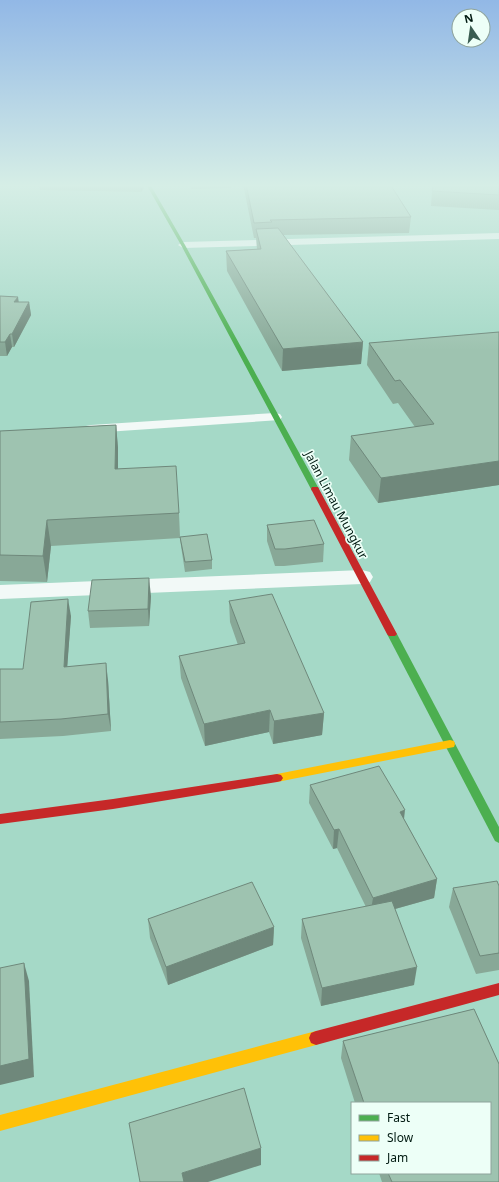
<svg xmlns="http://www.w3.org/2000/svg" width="499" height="1182" font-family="'Noto Sans',sans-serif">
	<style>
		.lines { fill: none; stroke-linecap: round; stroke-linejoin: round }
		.lane { fill: #f2f9f7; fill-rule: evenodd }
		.street { fill: #f2f9f7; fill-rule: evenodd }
		.fast { fill: #4caf50; fill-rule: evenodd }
		.slow { fill: #ffc107; fill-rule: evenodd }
		.jam { fill: #c62828; fill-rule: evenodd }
		.wall { fill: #88a897 }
		.shaded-wall { fill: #6f887b }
		.building { fill: #9ec3b0; stroke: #6f887b }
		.labels { text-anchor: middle; stroke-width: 3.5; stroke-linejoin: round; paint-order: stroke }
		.street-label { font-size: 12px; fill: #001a11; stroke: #edfff7 }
	</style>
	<rect width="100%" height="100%" fill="#a5d9c7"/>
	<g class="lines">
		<g class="lane">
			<path d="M499,233V239L183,248L178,245L183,242Z"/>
			<path d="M275,413L280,414L282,417L280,420L91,433L86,432L84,429L86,426L91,425Z"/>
		</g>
		<path class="street" d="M362,570L370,572L373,577L370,582L362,584L0,599V585Z"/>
		<g class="fast">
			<path d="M146,184H150L185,245L319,489L318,491H312L311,489L181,245Z"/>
			<path d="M392,631L397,634L499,827V843L495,841L387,634Z"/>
		</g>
		<g class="slow">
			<path d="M450,740L454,741L455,744L454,747L277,782L273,781L271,778L273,775L277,774Z"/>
			<path d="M316,1031L321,1033L323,1038L321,1043L316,1045L0,1131V1115Z"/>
		</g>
		<g class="jam">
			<path d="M312,487H318L319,489L397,634L395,636H389L387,634L311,489Z"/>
			<path d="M277,774L281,775L283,778L281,781L277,782L113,809L0,824V814L113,799Z"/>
			<path d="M499,983V995L316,1045L311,1043L309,1038L311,1033L316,1031Z"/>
		</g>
	</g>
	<g class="wall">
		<path d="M39,184H143L144,188L141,192L40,190Z"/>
		<path d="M190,184H231V188L191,189Z"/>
		<path d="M243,184H390L411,217L409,233L283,235L363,342L361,364L282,371L227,271L226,251L257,249L256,238H254Z"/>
		<path d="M499,184V210L431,206L432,191Z"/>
		<path d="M0,296L18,297V302H29L31,315L14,347H12L7,356H0Z"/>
		<path d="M499,332V485L378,503L349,460L351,436L415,427L398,403L393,404L367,365L369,343Z"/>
		<path d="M116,425L118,448V469L179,513L180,537L212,560V569L185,572L181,546L180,538L51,546L47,582L0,581V431Z"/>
		<path d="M267,525L324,544L323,562L284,566H275L267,541Z"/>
		<path d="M151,596L149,626L90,628L88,611Z"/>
		<path d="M229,601L324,713L322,735L273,744L269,732L205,746L181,678L179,656L238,645L230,622Z"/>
		<path d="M71,616L67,667L108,680L111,731L63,736L0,739V669H23Z"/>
		<path d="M310,785L404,819L437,879L434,898L395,909L414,985L321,1006L301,938L302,919L366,907L337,848L333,849L309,803Z"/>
		<path d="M499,886V970L476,974L449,907L453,888Z"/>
		<path d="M148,919L274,927L273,945L168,985L150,938Z"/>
		<path d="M474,1009L499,1064V1182H382L379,1173H490V1103H355L341,1058L343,1041Z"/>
	</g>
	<g class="shaded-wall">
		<path d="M142,184H143L144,188L141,192V186Z"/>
		<path d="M18,297L20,310L14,302Z"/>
		<path d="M29,302L31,315L14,347L12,334Z"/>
		<path d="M10,334L12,347L7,356L5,342Z"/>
		<path d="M363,342L361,364L282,371L283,349Z"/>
		<path d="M116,425L118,448V493L115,469Z"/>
		<path d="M499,461V485L378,503L381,478Z"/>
		<path d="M47,520L51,546L47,582L43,556Z"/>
		<path d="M149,578L151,596L149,626L148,609Z"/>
		<path d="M68,599L71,616L66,684L64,667Z"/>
		<path d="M106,663L108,680L111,731L108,714Z"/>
		<path d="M270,710L269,732L205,746L204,724Z"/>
		<path d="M324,713L322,735L273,744L274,721Z"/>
		<path d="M405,810L403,828L400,812Z"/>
		<path d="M339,829L337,848L333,849L334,830Z"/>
		<path d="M437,879L434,898L370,916L373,898Z"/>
		<path d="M274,927L273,945L168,985L166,967Z"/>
		<path d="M24,963L29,981L34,1077L0,1085V1066Z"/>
		<path d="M417,967L414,985L321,1006L322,988Z"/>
		<path d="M261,1148V1165L208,1182H183L182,1173Z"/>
	</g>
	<g class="building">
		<path d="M79,184H142L141,186Z"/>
		<path d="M246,184H390L411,217L270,220L272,222L254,223Z"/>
		<path d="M434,184H499V195L432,191Z"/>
		<path d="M278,228L363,342L283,349L226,251L261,249L256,229Z"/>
		<path d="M0,296L18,297L14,302H29L12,334H10L5,342H0Z"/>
		<path d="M499,332V461L381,478L351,436L434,424L400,380L395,381L369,343Z"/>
		<path d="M116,425L115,469L176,466L179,513L47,520L43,556L0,555V431Z"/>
		<path d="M314,520L324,544L285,549H275L267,525Z"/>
		<path d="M207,534L212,560L185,562L180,537Z"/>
		<path d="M149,578L148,609L88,611L92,580Z"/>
		<path d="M272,594L324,713L274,721L270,710L204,724L179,656L245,643L229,601Z"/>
		<path d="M68,599L64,667L106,663L108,714L61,719L0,722V669H23L31,602Z"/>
		<path d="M379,766L405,810L400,812L437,879L373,898L339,829L334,830L310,785Z"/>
		<path d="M497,881L499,886V953L480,956L453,888Z"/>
		<path d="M252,882L274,927L166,967L148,919Z"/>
		<path d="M392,901L417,967L322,988L302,919Z"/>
		<path d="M24,963L29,1059L0,1066V968Z"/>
		<path d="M474,1009L499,1064V1182H392L388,1173H490V1103H364L343,1041Z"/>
		<path d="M244,1088L261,1148L182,1173L184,1182H140L129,1123Z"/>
	</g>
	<linearGradient id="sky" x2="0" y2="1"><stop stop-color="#92b8e6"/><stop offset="0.53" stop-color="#d6eee6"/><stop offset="1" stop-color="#d6eee6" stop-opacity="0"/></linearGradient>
	<rect width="499" height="350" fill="url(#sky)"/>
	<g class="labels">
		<g class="street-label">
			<text transform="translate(336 505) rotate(62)" y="4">Jalan Limau Mungkur</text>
		</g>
	</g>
	<rect x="351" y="1102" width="140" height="72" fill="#edfff7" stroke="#8ea39b"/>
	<rect x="359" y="1115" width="20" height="6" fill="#4caf50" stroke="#8ea39b"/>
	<text x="387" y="1122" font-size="12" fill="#001a11">Fast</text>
	<rect x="359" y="1135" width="20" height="6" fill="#ffc107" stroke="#8ea39b"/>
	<text x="387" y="1142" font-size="12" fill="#001a11">Slow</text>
	<rect x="359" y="1155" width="20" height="6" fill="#c62828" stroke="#8ea39b"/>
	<text x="387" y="1162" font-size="12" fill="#001a11">Jam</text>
	<g transform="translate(471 28) rotate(347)"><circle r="19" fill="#edfff7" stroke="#8ea39b"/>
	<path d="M0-3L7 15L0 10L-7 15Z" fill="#3a5d51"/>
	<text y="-6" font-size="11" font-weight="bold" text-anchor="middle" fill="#001a11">N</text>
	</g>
</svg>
